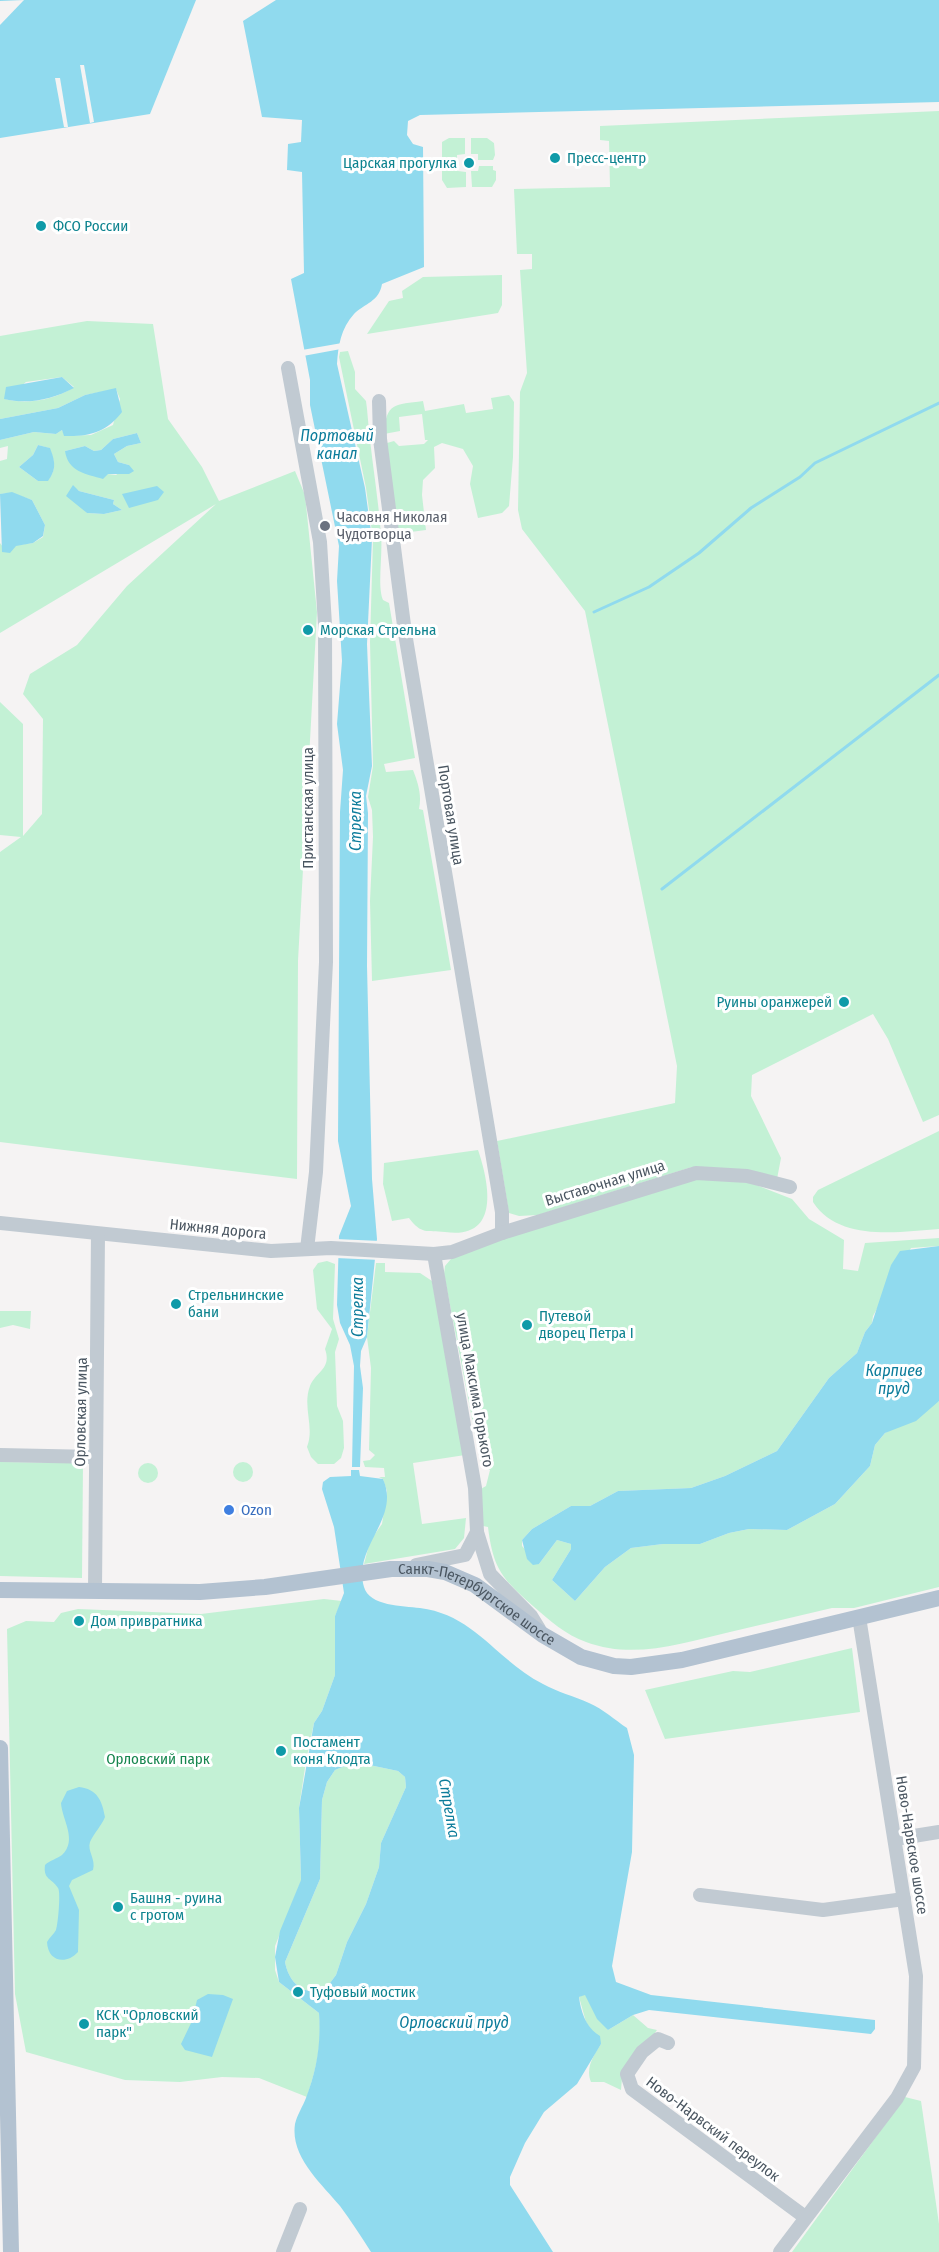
<svg xmlns="http://www.w3.org/2000/svg" width="939" height="2252" font-family="'Fira Sans Condensed',sans-serif">
	<style>
		.green { fill: #c3f1d5; fill-rule: evenodd }
		.water { fill: #90daee; fill-rule: evenodd }
		.pier { fill: #f5f3f3 }
		.lines { fill: none; stroke-linecap: round; stroke-linejoin: round }
		.stream { stroke: #90daee; stroke-width: 3 }
		.minor { stroke: #c1cad2; stroke-width: 14 }
		.major { stroke: #b3c2d1; stroke-width: 16 }
		.culture-dot { fill: #0f9aa8; stroke: #fff; stroke-width: 2 }
		.worship-dot { fill: #6b7280; stroke: #fff; stroke-width: 2 }
		.shop-dot { fill: #3f7fe0; stroke: #fff; stroke-width: 2 }
		.labels { text-anchor: middle; stroke-width: 6; stroke-linejoin: round; paint-order: stroke }
		.culture-label { font-size: 15px; fill: #0d838f; stroke: #fff; text-anchor: start }
		.worship-label { font-size: 15px; fill: #5b616d; stroke: #fff; text-anchor: start }
		.street-label { font-size: 15px; fill: #4a5661; stroke: #fff }
		.shop-label { font-size: 15px; fill: #366cbe; stroke: #fff; text-anchor: start }
		.park-label { font-size: 15px; fill: #17864f; stroke: #fff }
		.water-label { font-size: 16px; font-style: italic; fill: #0c7c9b; stroke: #fff }
	</style>
	<rect width="100%" height="100%" fill="#f5f3f3"/>
	<g class="green">
		<path d="M939,111V1115L923,1122L888,1039L873,1014L752,1075L751,1096L781,1158L777,1179L748,1171L692,1167L538,1215L519,1216L509,1213L497,1141L675,1103L677,1066L585,611L522,529L518,510L520,392L527,373L520,270L532,269V254H517L514,189L610,187L609,141L600,140V126Z"/>
		<path d="M465,138V154L457,155V160L442,161V142L449,138Z"/>
		<path d="M487,138L494,143L495,155L493,160H478V154H471V138Z"/>
		<path d="M457,165L458,171L466,172V187L447,188L442,180V166Z"/>
		<path d="M479,166H493V170L496,171V180L492,187H472L471,171H478Z"/>
		<path d="M502,275V305L498,313L367,334L389,301L403,298L402,291L423,277Z"/>
		<path d="M87,321L153,324L168,419L202,467L219,501L295,471L305,495L317,612L298,961L297,1179L0,1142V852L21,837L0,835V702L23,724V836L42,814L43,719L23,694L30,674L77,645L127,586L216,504L0,633V543L3,547L33,543L43,537L45,525L32,500L12,493L0,494V461L7,459L8,446L0,448V440L34,432L56,434L62,430L65,436L91,435L113,425L120,399L116,389L85,395L58,408L0,419V336ZM62,377L74,387C54,400 27,405 5,399L26,382ZM137,433L141,443L127,446L114,454L118,462L129,465L116,475L108,474L65,451L85,446L94,451L101,450L113,439ZM38,445L49,448C55,461 57,469 48,480L38,481L19,467L33,455ZM72,486L79,491L114,500L113,504L122,510L104,514L87,513L80,505Z"/>
		<path d="M348,351L355,372V389L366,401L367,409C370,451 378,493 381,535C383,554 377,586 383,600L389,603L415,758L384,764L386,772L413,770C418,783 422,795 419,809L423,810L451,970L372,981L370,901L373,837L372,810L368,797L373,766L370,642L373,539L366,488L339,357L340,352Z"/>
		<path d="M509,395L514,402L513,457L509,506L502,513L478,518L470,484L473,466L463,449L442,443L434,447L435,468L423,480L422,495L426,530L395,534L387,443L394,441L399,446L424,444L428,440H425L422,414L399,417L400,431L384,434C386,402 395,405 423,401L425,411L464,404L466,413L493,409L491,398Z"/>
		<path d="M939,1131V1229C898,1232 839,1242 813,1202V1197L818,1190Z"/>
		<path d="M478,1150C490,1185 500,1240 445,1232C426,1230 422,1235 409,1218L392,1221L383,1184L384,1163Z"/>
		<path d="M699,1178L751,1183L792,1199L809,1219L844,1240L843,1269L858,1271L865,1243L939,1238V1246L911,1248L873,1316L872,1323L865,1332L857,1353L829,1378L777,1451L725,1476L691,1488L618,1491L590,1506H571L532,1529L522,1540V1546L539,1564L557,1540L571,1544V1549L552,1580L575,1601L605,1567L631,1548L663,1544H700L729,1533L749,1529L787,1530L835,1504L870,1466L875,1445L885,1433L939,1401V1587L854,1608H832C798,1616 764,1624 730,1632C682,1643 634,1660 586,1642C566,1635 549,1620 533,1606C502,1579 493,1568 488,1527L483,1526L479,1490L486,1486L490,1470L481,1465L444,1274L445,1266L451,1259L503,1238Z"/>
		<path d="M327,1261L335,1264L333,1319L339,1339L335,1352L337,1406L343,1421L344,1448L341,1458L334,1464H318L311,1457L307,1447C315,1427 302,1407 310,1386C316,1371 332,1369 325,1349L332,1329L317,1309L313,1270L318,1263Z"/>
		<path d="M376,1263H385V1272L420,1273L432,1281L465,1455L413,1463L422,1524L466,1518L464,1538L455,1549L364,1564L370,1541L382,1524L387,1491L383,1479L379,1477H385L384,1468L365,1467L363,1461L370,1460L375,1455L369,1450L371,1368L367,1337Z"/>
		<path d="M0,1311H31L30,1329L13,1325L0,1328Z"/>
		<path d="M0,1462L83,1463L82,1578L0,1576Z"/>
		<circle cx="243" cy="1472" r="10"/>
		<circle cx="148" cy="1473" r="10"/>
		<path d="M324,1599L342,1601L335,1616V1675L322,1711L314,1723L306,1761L299,1808L301,1881L275,1946V1970L279,1982L319,2013C322,2046 317,2065 307,2097L259,2078L222,2077L180,2082L125,2080L26,2052L15,1994L7,1629L26,1621L54,1622L61,1613L78,1609L201,1614Z"/>
		<path d="M852,1648L860,1712L665,1739L645,1690L733,1671L750,1672Z"/>
		<path d="M355,1762L398,1771L405,1777L406,1787L381,1843L379,1867L366,1904L347,1942L336,1975L324,1991C303,1995 289,1983 285,1962L320,1879L322,1800L327,1782L335,1770Z"/>
		<path d="M585,1994L608,2030L633,2015L648,2028L657,2030L622,2078L621,2090L604,2082H591C585,2068 594,2055 601,2044L586,2022L579,1997Z"/>
		<path d="M905,2097L921,2101L939,2224V2252H792Z"/>
	</g>
	<g class="water">
		<path d="M0,0H196L150,114L0,138Z"/>
		<path d="M276,0H939V102L420,115L408,121L407,135L413,144L423,147L424,267L382,284C379,302 365,303 354,314C341,328 338,346 337,364L365,488L372,539L367,644L372,766L366,796L368,813L367,966L372,1179L377,1239L367,1337L361,1351L360,1366L363,1388L360,1467H352L354,1366L350,1345L340,1323L337,1305L339,1236L351,1206L338,1141L340,812L343,770L337,724L342,661L337,581L339,546L310,405V380L291,279L304,273L302,172L287,170L288,144L301,142L302,120L262,117L243,21Z"/>
		<path d="M62,377L74,388C53,399 28,405 4,399L6,387Z"/>
		<path d="M116,388L122,412C107,432 89,437 64,436L62,430L56,434L34,432L0,440V419L58,408L85,395Z"/>
		<path d="M137,433L141,443L127,446L114,454L118,462L129,465L134,471L129,474H108L103,479C86,474 68,472 65,451L85,446L94,451L101,450L113,439Z"/>
		<path d="M38,445L50,448C55,461 57,469 48,481H38L19,467L33,455Z"/>
		<path d="M73,485L79,491L114,500L113,504L122,510L104,514L87,513L66,496Z"/>
		<path d="M157,486L164,492L158,500L129,508L122,494Z"/>
		<path d="M12,492L32,500L45,525L43,536L33,543L16,546L10,553L2,552L0,494Z"/>
		<path d="M939,1246V1401L916,1421L885,1433L875,1445L870,1466L835,1504L787,1530L749,1529L729,1533L700,1544H663L631,1548L605,1567L575,1601L552,1580L571,1549V1544L557,1540L539,1564L533,1565L527,1559L522,1540L532,1529L571,1506H590L618,1491L691,1488L725,1476L777,1451L829,1378L857,1353L865,1332L872,1323L891,1265L900,1251Z"/>
		<path d="M351,1470H359L360,1476L383,1479C401,1519 352,1547 364,1587C369,1606 403,1606 420,1608C475,1615 496,1660 543,1684C557,1692 574,1696 589,1703C603,1709 615,1720 627,1728L634,1755L632,1852L612,1966L616,1982L651,1995L875,2020V2029L871,2034L649,2010L633,2015L608,2030L597,2019L585,1995L579,1997C581,2012 586,2028 600,2036L601,2044L577,2084L544,2112L525,2143L510,2177V2185L553,2252H371C361,2236 351,2221 340,2206C322,2184 290,2157 295,2124C297,2115 303,2106 306,2098C317,2069 321,2044 319,2013L279,1982L275,1957L280,1931L301,1880L299,1808L314,1723L322,1711L335,1675V1616L344,1593L334,1527L322,1489L323,1482L330,1477L351,1476ZM355,1762L398,1771L405,1777L406,1787L381,1843L379,1867L366,1904L347,1942L336,1975L324,1991C303,1995 289,1983 285,1962L320,1879L322,1800L327,1782L335,1770Z"/>
		<path d="M79,1787C97,1789 102,1800 105,1817C102,1825 94,1833 90,1842C87,1851 96,1859 93,1870L72,1880L69,1886L79,1910L78,1952C66,1965 48,1962 47,1942C49,1938 54,1934 56,1930C58,1924 61,1892 58,1888C52,1878 43,1880 45,1865C50,1860 57,1859 62,1855C78,1840 62,1820 61,1803L67,1791Z"/>
		<path d="M208,1994L223,1995L233,1999L212,2057L185,2050L181,2044L192,2021L197,2000Z"/>
	</g>
	<g class="pier">
		<path d="M24,0L0,25V1Z"/>
		<path d="M80,65H84L94,122L90,123Z"/>
		<path d="M55,78H60L68,127H64Z"/>
		<path d="M342,343L341,349L303,356L302,350Z"/>
		<path d="M336,1239L380,1241V1260L336,1258Z"/>
	</g>
	<g class="lines">
		<g class="stream">
			<path d="M594,612L649,587L699,553L751,508L800,477L815,463L939,403"/>
			<path d="M662,889L939,675"/>
		</g>
		<g class="minor">
			<path d="M288,368L320,542L325,625L326,962L316,1172L307,1249"/>
			<path d="M379,401L380,439L405,633L502,1212V1233"/>
			<path d="M0,1223L271,1251L331,1248L434,1254L452,1252L502,1233L696,1173L747,1176L790,1187"/>
			<path d="M0,1455L96,1457"/>
			<path d="M477,1532L490,1574L531,1616L539,1629"/>
			<path d="M416,1565L465,1555L477,1532L475,1488L434,1254"/>
			<path d="M95,1591L98,1234"/>
			<path d="M895,1839L939,1832"/>
			<path d="M700,1895L823,1910L904,1899"/>
			<path d="M668,2043L658,2039L642,2052L627,2074L632,2089L805,2217"/>
			<path d="M283,2252L300,2209"/>
			<path d="M780,2252L897,2098L914,2067L916,1976L859,1617"/>
		</g>
		<g class="major">
			<path id="s1" d="M0,1590L200,1592L265,1587L391,1569H428L445,1572L475,1585L543,1635L581,1657L614,1666L631,1667L682,1660L939,1598"/>
			<path d="M0,1748L11,2252"/>
		</g>
	</g>
	<g class="culture-dot">
		<circle cx="555" cy="158" r="6"/>
		<circle cx="469" cy="163" r="6"/>
		<circle cx="41" cy="226" r="6"/>
		<circle cx="308" cy="630" r="6"/>
		<circle cx="844" cy="1002" r="6"/>
		<circle cx="176" cy="1304" r="6"/>
		<circle cx="527" cy="1325" r="6"/>
		<circle cx="79" cy="1621" r="6"/>
		<circle cx="281" cy="1751" r="6"/>
		<circle cx="118" cy="1907" r="6"/>
		<circle cx="298" cy="1992" r="6"/>
		<circle cx="84" cy="2024" r="6"/>
	</g>
	<circle class="worship-dot" cx="325" cy="526" r="6"/>
	<circle class="shop-dot" cx="229" cy="1510" r="6"/>
	<g class="labels">
		<g class="culture-label">
			<text x="567" y="163">Пресс-центр</text>
			<text x="457" y="168" text-anchor="end">Царская прогулка</text>
			<text x="53" y="231">ФСО России</text>
			<text x="320" y="635">Морская Стрельна</text>
			<text x="832" y="1007" text-anchor="end">Руины оранжерей</text>
			<text x="188" y="1300">Стрельнинские<tspan x="188" dy="17">бани</tspan></text>
			<text x="539" y="1321">Путевой<tspan x="539" dy="17">дворец Петра I</tspan></text>
			<text x="91" y="1626">Дом привратника</text>
			<text x="293" y="1747">Постамент<tspan x="293" dy="17">коня Клодта</tspan></text>
			<text x="130" y="1903">Башня - руина<tspan x="130" dy="17">с гротом</tspan></text>
			<text x="310" y="1997">Туфовый мостик</text>
			<text x="96" y="2020">КСК "Орловский<tspan x="96" dy="17">парк"</tspan></text>
		</g>
		<g class="worship-label">
			<text x="337" y="522">Часовня Николая<tspan x="337" dy="17">Чудотворца</tspan></text>
		</g>
		<g class="street-label">
			<text transform="translate(308 808) rotate(-90)" y="5">Пристанская улица</text>
			<text transform="translate(451 815) rotate(81)" y="5">Портовая улица</text>
			<text transform="translate(605 1183) rotate(-17)" y="5">Выставочная улица</text>
			<text transform="translate(218 1229) rotate(6)" y="5">Нижняя дорога</text>
			<text transform="translate(475 1390) rotate(80)" y="5">улица Максима Горького</text>
			<text transform="translate(81 1412) rotate(-89)" y="5">Орловская улица</text>
			<text dy="5" stroke="none"><textPath href="#s1" startOffset="488">Санкт-Петербургское шоссе</textPath></text>
			<text transform="translate(912 1845) rotate(81)" y="5">Ново-Нарвское шоссе</text>
			<text transform="translate(713 2129) rotate(37)" y="5">Ново-Нарвский переулок</text>
		</g>
		<g class="shop-label">
			<text x="241" y="1515">Ozon</text>
		</g>
		<g class="park-label">
			<text x="158" y="1764">Орловский парк</text>
		</g>
		<g class="water-label">
			<text x="337" y="441">Портовый<tspan x="337" dy="18">канал</tspan></text>
			<text transform="translate(355 821) rotate(-90)" y="6">Стрелка</text>
			<text transform="translate(357 1307) rotate(-90)" y="6">Стрелка</text>
			<text x="894" y="1376">Карпиев<tspan x="894" dy="18">пруд</tspan></text>
			<text transform="translate(450 1808) rotate(80)" y="6">Стрелка</text>
			<text x="454" y="2028">Орловский пруд</text>
		</g>
	</g>
</svg>
